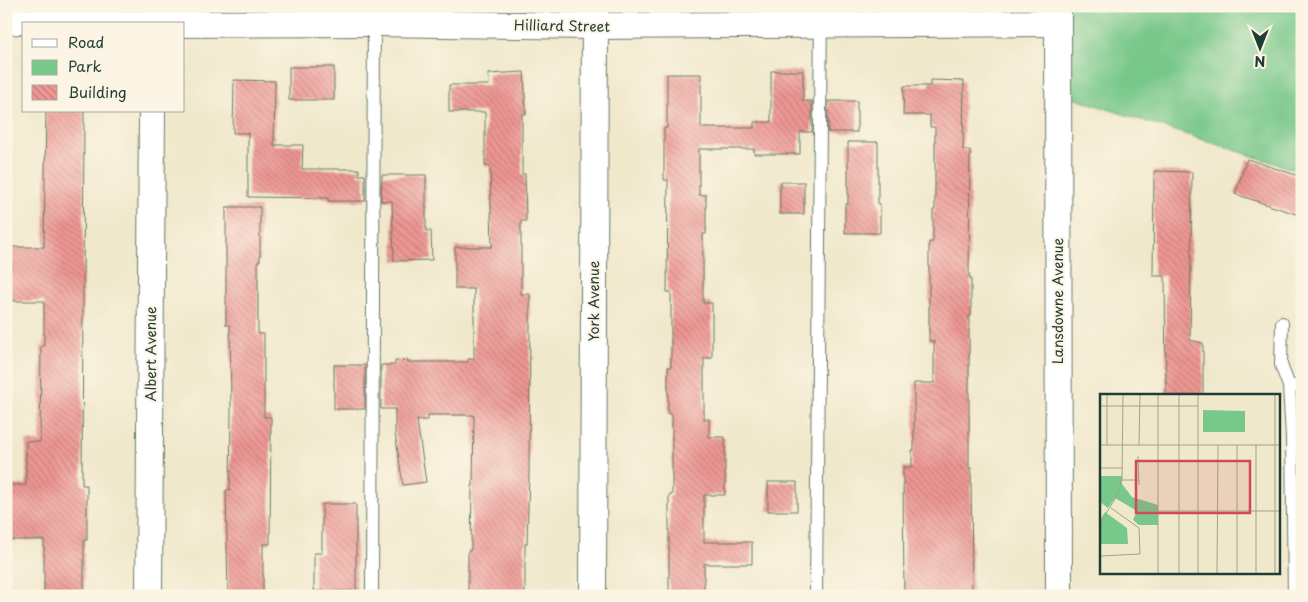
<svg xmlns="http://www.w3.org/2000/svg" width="1308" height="602" font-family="'Playpen Sans',sans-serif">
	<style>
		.park { fill: #78c88a; stroke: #4c825f }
		.building { fill: url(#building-back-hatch) }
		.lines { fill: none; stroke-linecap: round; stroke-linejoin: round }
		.service-casing { stroke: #687969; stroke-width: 14 }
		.minor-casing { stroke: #687969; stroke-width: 28 }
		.service { stroke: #fff; stroke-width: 12 }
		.minor { stroke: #fff; stroke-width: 26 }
		.labels { text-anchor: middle; stroke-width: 4; stroke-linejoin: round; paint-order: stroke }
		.street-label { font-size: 14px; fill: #1f3d34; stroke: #fcf5e5 }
		.inset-road { fill: none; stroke: #9ca48f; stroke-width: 1 }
		.view { fill: #d1495b; fill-opacity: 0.15; stroke: #d1495b; stroke-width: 2.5 }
		.inset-edge { fill: none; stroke: #1f3d34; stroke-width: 2.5 }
	</style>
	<defs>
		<pattern id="building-back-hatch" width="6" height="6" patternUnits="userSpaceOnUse" patternTransform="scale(1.25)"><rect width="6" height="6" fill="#ee9693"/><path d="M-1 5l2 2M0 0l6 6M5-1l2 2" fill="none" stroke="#c07c79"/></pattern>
	</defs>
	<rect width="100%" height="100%" fill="#fcf5e5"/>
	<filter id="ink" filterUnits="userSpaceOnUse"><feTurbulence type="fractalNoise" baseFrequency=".02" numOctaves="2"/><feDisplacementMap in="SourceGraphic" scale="10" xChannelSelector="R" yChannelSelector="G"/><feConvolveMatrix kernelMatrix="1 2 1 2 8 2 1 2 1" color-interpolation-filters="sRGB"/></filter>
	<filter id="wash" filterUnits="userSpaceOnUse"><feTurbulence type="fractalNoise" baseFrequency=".0096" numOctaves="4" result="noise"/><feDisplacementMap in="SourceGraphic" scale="20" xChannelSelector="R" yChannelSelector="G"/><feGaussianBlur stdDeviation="1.12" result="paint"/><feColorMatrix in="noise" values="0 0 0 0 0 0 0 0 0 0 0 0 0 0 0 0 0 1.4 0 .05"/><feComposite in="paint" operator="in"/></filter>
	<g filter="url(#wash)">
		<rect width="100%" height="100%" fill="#f0e8cb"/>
		<path class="park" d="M1064,6H1302V20L1298,28L1302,30V172L1064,95Z"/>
		<g id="blocks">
			<g class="building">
				<rect x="289" y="67" width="45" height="33"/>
				<path d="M771,71H803V101H812V132H800V154H754V149H699V195H706V234H703V303H712V358H704V419H709V437H725V495H704V542H752V564H704V596H669V495H672V414H668V367H671V292H667L668,180H664V128H667V74H701V128H754V122H771Z"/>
				<path d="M524,72L526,114H522V174H525L526,221H521V294H530V325L529,473L527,544H525V596H468V551L471,550L472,486H473L474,415H428V420H417L426,482L403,485L395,433V409H381V365H395V361L407,360L408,362H468V359H474V289H455V247H492L490,166H485V112H449V85H489L488,74Z"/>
				<path d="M234,80L275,81L274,145H303L302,169H359V175H365V201H328V198L248,197V133H233Z"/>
				<path d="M930,80L964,81L963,150H970L969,277H971V316H969V468H971L972,596H904L903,467H912V450H914V383H934V341H929V242H933V210H935V127H930V115H903L904,86H930Z"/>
				<rect x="828" y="101" width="29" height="31"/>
				<path d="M46,111H84L82,485H87V540H84V596H44V540H6V485H26V441L40,442L41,346H44V301H6V269H11V247H44Z"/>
				<path d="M848,142H878V204H880V233H845V204H848Z"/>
				<path d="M1247,159L1302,177V216L1235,194Z"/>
				<path d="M1154,171L1192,172L1190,340L1203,343V396H1166L1165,276H1153Z"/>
				<path d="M382,175H426V231H431L432,260L394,261L392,201H381Z"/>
				<rect x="780" y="182" width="24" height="32"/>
				<path d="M226,207H260V261H258V334H264V417H271L270,544H263V596H228L226,490H230L231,409L230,325H226Z"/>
				<rect x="334" y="365" width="31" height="44"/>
				<rect x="768" y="482" width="29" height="29"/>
				<path d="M322,504H356V591H314V553H322Z"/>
			</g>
		</g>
	</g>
	<g filter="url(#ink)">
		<use href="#blocks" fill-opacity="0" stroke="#687969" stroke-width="1"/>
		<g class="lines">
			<g class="service-casing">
				<g id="service">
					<path d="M1282,323L1281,365L1289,386L1292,437L1294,596"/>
					<path d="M1289,386H1302"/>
					<path d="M372,596L374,6"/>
					<path d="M816,596L821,6"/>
				</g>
			</g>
			<g class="minor-casing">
				<g id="minor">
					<path d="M1058,7L1059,596"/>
					<path d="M6,21L153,24L374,23L594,26L1058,23"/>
					<path d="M149,596L152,111"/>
					<path d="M593,596L595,6"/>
				</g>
			</g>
			<use href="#service" class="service"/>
			<use href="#minor" class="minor"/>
		</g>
	</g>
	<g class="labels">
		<g class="street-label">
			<text transform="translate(562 26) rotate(1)" y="5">Hilliard Street</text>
			<text transform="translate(594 301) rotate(-90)" y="5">York Avenue</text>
			<text transform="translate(1058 301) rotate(-90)" y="5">Lansdowne Avenue</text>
			<text transform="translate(151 354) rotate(-90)" y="5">Albert Avenue</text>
		</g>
	</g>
	<g transform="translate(1100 394)">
		<rect width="180" height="180" fill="#f0e8cb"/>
		<path d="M103,16L145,17V38H103ZM0,82H22V90L32,103L58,111V131H39L33,126L37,117L15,104L8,114L0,108ZM5,118L27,134L28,150H0V126Z" fill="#78c88a"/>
		<path class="inset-road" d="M58,0V180M98,0V180M0,12H98M0,51H180M7,51V0M39,51L40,0M38,62L39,91M0,74H23M22,86H38M58,117H180M0,129L15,105L22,86L23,0M0,162L40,160L39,134L11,114M79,180V0M117,180L118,51M137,180V51M156,180V51M175,180V0"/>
		<path class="view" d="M36,67H150V119H36Z"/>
		<rect width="180" height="180" class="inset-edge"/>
	</g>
	<rect width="1308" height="602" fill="none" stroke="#fcf5e5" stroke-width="25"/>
	<rect x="22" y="22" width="162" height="90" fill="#fcf5e5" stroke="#a4ab9e"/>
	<rect x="32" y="39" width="25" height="8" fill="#ffffff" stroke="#a4ab9e"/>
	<text x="68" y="48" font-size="15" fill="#1f3d34">Road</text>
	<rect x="32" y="60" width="25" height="15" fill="#78c88a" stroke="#a4ab9e"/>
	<text x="68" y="72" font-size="15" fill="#1f3d34">Park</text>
	<rect x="32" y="85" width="25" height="15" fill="url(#building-back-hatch)" stroke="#a4ab9e"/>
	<text x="68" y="98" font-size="15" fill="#1f3d34">Building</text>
	<g transform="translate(1260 48) rotate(180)" stroke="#fcf5e5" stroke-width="4" paint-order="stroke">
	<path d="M0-4L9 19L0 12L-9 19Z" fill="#1f3d34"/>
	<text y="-8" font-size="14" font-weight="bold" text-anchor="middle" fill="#1f3d34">N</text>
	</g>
</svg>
